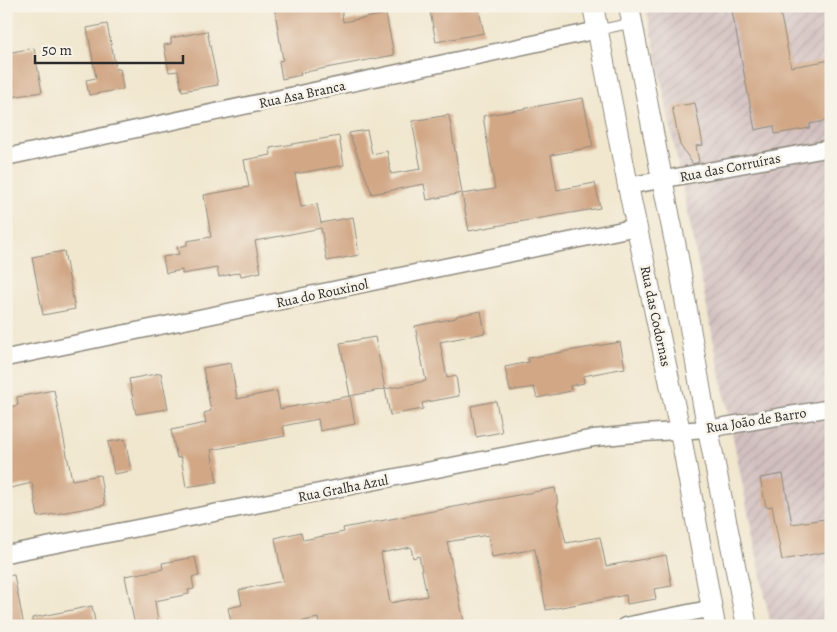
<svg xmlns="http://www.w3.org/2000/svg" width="837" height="632" font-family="Alegreya,serif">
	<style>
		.industrial { fill: url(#industrial-furrows) }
		.building { fill: #d1a786; fill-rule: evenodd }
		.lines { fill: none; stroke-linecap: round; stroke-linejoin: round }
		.service-casing { stroke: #8e897d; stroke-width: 11 }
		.minor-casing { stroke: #8e897d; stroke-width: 19 }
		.tertiary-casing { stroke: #8e897d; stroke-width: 22 }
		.service { stroke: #fff; stroke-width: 9 }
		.minor { stroke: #fff; stroke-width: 16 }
		.tertiary { stroke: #fff; stroke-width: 20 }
		.labels { text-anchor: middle; stroke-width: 5; stroke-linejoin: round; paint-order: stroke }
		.street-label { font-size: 14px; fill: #2b2b2b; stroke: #f7f3e8 }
	</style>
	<defs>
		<pattern id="industrial-furrows" width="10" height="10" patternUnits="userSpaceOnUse" patternTransform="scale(1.25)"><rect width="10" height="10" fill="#d1bfbf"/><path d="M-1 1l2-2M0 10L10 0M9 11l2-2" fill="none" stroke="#b4a4a4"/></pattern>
	</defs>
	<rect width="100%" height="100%" fill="#f7f3e8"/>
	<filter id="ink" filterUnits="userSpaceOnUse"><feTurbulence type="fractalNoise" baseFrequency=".02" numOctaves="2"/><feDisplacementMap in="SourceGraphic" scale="10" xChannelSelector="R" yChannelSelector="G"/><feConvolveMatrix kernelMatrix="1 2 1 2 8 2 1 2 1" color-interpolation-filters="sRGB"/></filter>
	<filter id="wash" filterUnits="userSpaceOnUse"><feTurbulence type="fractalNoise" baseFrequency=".0096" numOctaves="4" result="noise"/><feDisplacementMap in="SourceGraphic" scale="20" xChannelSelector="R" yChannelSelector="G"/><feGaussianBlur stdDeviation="1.12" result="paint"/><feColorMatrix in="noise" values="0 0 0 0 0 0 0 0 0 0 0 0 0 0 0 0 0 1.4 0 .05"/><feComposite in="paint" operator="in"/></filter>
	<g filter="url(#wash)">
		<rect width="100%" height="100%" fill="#f1e7cf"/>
		<path class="industrial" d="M646,6H831V626H771Z"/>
		<g id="blocks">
			<g class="building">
				<path d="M274,6H341L343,22L386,14L394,55L300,73L301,75L282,79L279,61L283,60Z"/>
				<path d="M429,6H478L484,33L436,42Z"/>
				<path d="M731,6H779L791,67L831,60V120L810,124V128L775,134L774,126L755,130Z"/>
				<path d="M107,24L116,69H120L123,89L89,95L86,80L96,78L87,28Z"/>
				<path d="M207,31L218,85L182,91L178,71L169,72L164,45L171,44V38Z"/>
				<path d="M34,48L42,92L6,98V53Z"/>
				<path d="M583,98L593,147L551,155L557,190L595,183L600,208L501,225L469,231L462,194L495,189L483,116Z"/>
				<path d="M695,103L703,145L696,146L699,162L693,164L680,145L672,107Z"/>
				<path d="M449,115L462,193L427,200L424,184L372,194L349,133L367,130L372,154L387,151L391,174L421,169L412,121Z"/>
				<path d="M339,136L344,165L295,174L301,207L317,204L321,223L353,217L359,255L327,261L321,228L255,241L261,272L241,276L240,272L219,277L217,268L182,274V270L166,273L163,257L179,254L177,247L187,245V241L211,237L204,195L249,187L244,160L271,155L270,148Z"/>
				<path d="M64,251L75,309L43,315L32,257Z"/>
				<path d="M481,311L485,333L440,342L447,378L456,376L459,396L422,403L423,409L390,415L385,389L350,396L355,424L320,431L318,419L283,426L285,436L211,450L217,482L186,487L181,457L177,458L171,430L206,423L204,413L211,411L203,368L231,363L237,399L277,391L280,409L350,396L340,343L375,337L385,389L426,381L415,326L456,318V316Z"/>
				<path d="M620,342L625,368L583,376L584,383L570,386L571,391L537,398L534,387L510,391L505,367L529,362L528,358Z"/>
				<path d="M161,373L168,409L136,414L129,379Z"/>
				<path d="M54,390L72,480L100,475L105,505L38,517L32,483L6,489V408L18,405L17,397Z"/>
				<path d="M496,401L502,432L476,437L471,406Z"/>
				<path d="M125,439L131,471L114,474L108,442Z"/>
				<path d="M783,474L792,524L831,518V551L782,560L772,506L766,507L760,478Z"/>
				<path d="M555,488L558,504L557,505L566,543L600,537L606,566L666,555L672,586L654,589L656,599L627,604L626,595L546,610L535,549L492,557L488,535L447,542L465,626H319L318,618L279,626H232L228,608L242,605L239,590L283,581L275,538L301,532L303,540L344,532L343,528ZM411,547L413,558L419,556L427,596L390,603L381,553Z"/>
				<path d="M195,557L199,576L192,577L194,589L188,590L189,594L155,601L158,622L135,626L125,576L163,569L162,563Z"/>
				<path d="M14,575L24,626H6V576Z"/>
				<path d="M92,606L96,626H33L32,618Z"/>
			</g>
		</g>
	</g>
	<g filter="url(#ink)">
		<use href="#blocks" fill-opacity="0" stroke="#8e897d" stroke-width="1"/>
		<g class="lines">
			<g class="service-casing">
				<path id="service" d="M598,30L632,23"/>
			</g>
			<g class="minor-casing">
				<g id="minor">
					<path d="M6,157L598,30"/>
					<path d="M628,186L831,148"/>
					<path d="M6,358L637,227"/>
					<path d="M6,554L594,438L645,433L707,429L831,408"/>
					<path d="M625,626L713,608"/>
				</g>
			</g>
			<g class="tertiary-casing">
				<g id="tertiary">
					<path d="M593,6L628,186L680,431L715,626"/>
					<path d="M629,6L662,179L678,257L703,404L747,626"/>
				</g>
			</g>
			<use href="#service" class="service"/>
			<use href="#minor" class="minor"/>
			<use href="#tertiary" class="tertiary"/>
		</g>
	</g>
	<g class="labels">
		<g class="street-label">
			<text transform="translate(302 94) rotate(-12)" y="5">Rua Asa Branca</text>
			<text transform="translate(730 167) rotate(-11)" y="5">Rua das Corruíras</text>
			<text transform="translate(322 293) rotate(-12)" y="5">Rua do Rouxinol</text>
			<text transform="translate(656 316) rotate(78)" y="5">Rua das Codornas</text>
			<text transform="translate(756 420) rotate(-9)" y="5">Rua João de Barro</text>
			<text transform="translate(343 488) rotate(-11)" y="5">Rua Gralha Azul</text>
		</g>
	</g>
	<rect width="837" height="632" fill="none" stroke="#f7f3e8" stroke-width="25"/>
	<path d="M35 55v8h148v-8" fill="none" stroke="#2b2b2b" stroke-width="2.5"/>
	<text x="42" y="55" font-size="15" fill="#2b2b2b" stroke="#f7f3e8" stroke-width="4" paint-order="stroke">50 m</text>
</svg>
